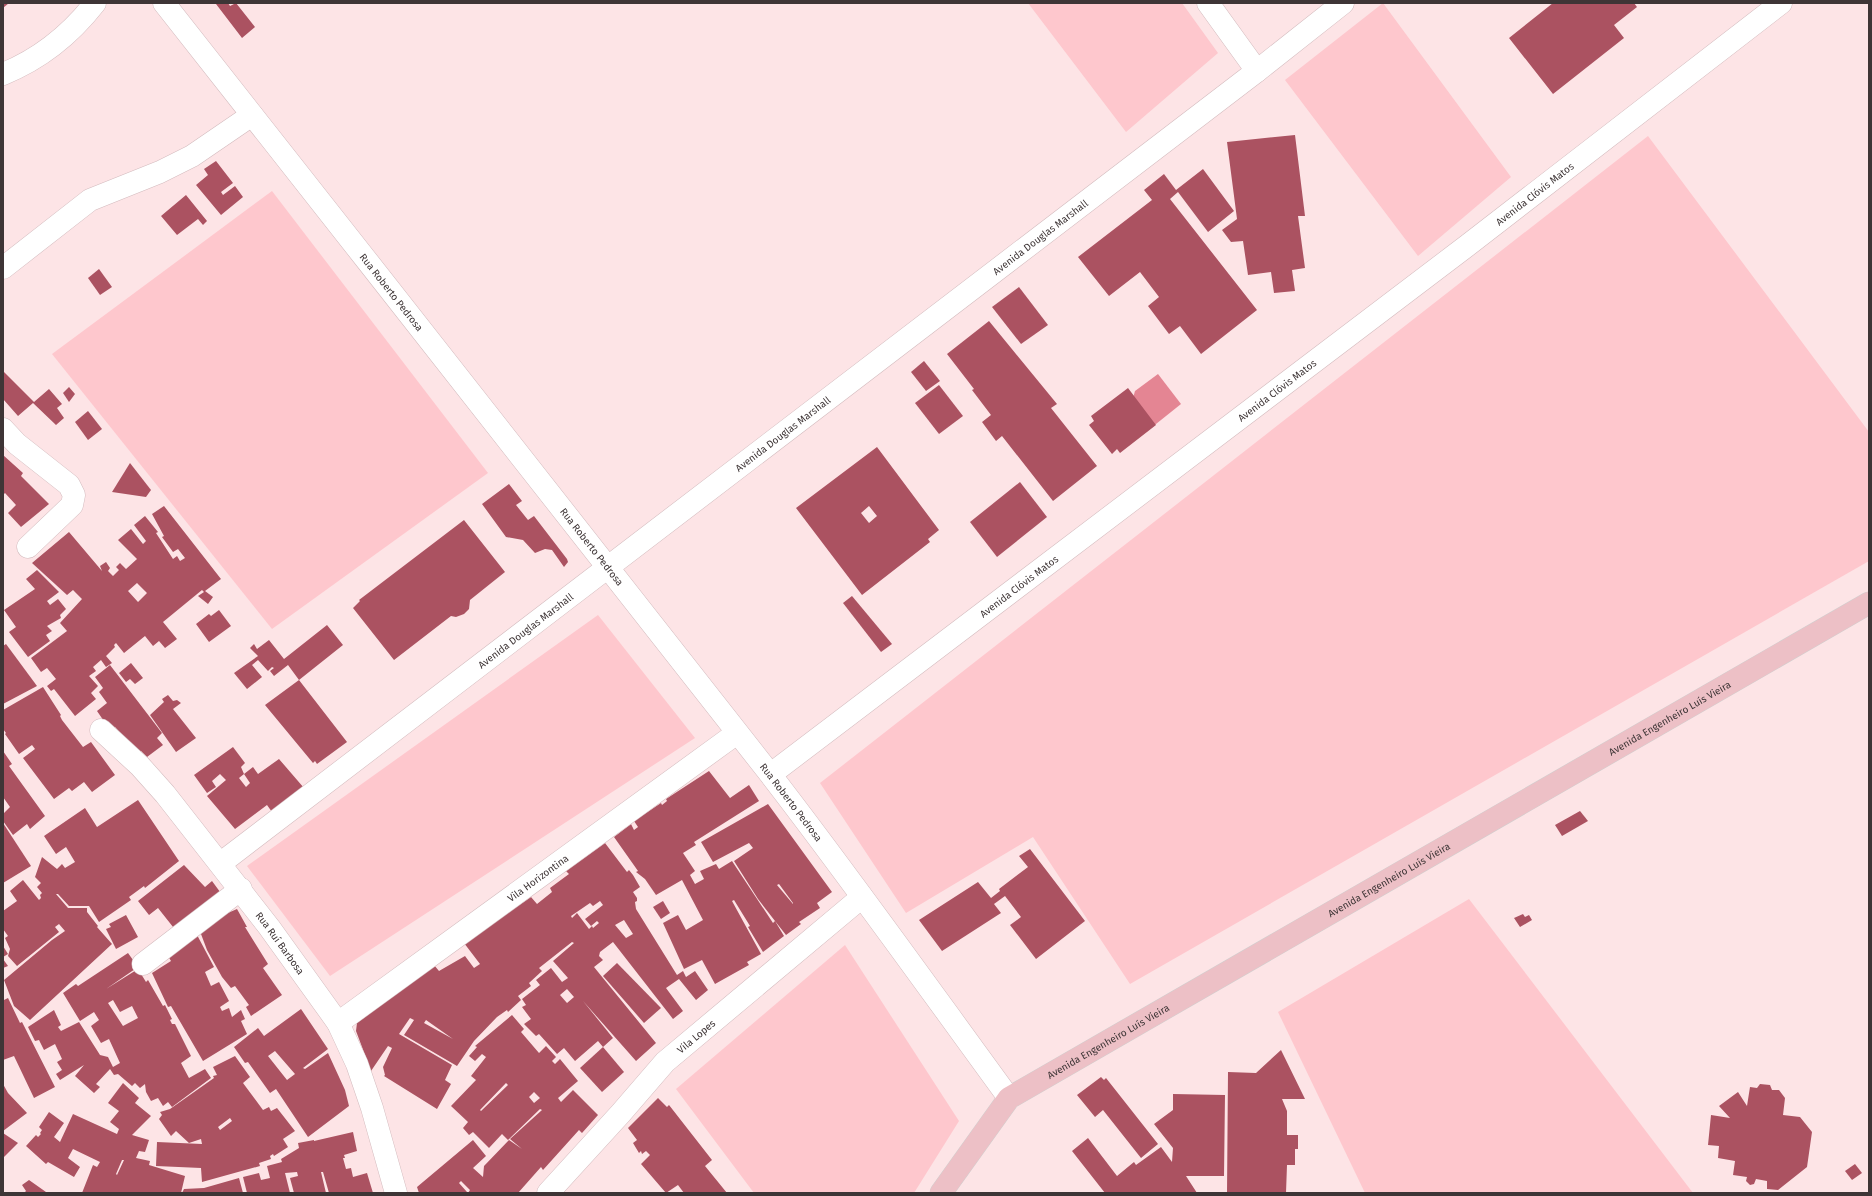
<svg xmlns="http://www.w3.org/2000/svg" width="1872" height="1196" font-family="'Fira Sans',sans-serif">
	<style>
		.green { fill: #fec7cd }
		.water { fill: #e48593 }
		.building { fill: #ab5261; fill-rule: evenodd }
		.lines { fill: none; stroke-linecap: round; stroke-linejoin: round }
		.minor-casing { stroke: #d3bbbe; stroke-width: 23 }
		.major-casing { stroke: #d1cfcf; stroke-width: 23 }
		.minor { stroke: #fff; stroke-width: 22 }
		.major { stroke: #edc0c6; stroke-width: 22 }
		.labels { text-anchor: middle; stroke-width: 4; stroke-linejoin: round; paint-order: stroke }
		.street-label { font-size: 10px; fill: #3e3536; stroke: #fcf7f7 }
	</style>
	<rect width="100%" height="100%" fill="#fde4e6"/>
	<g class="green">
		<path d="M1028,3H1182L1218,53L1126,132Z"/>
		<path d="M1383,3L1511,177L1418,256L1285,80Z"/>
		<path d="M1648,136L1869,432V561L1130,984L1033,837L906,913L820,783Z"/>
		<path d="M272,191L488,473L272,629L52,354Z"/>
		<path d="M598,615L695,738L330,976L247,866Z"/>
		<path d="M1469,899L1693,1193H1365L1278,1012Z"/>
		<path d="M845,945L959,1121L914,1193H754L676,1089Z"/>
	</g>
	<path class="water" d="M1158,374L1181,404L1151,428L1133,398L1135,391Z"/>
	<g class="building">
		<path d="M3,3H9L3,8Z"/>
		<path d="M218,3H228L230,6L236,3L255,27L242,38L216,4Z"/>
		<path d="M1553,3H1634L1637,7L1614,25L1624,38L1553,94L1509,38Z"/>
		<path d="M1295,135L1305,216H1298L1305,268L1292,270L1295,291L1274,293L1271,272L1248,275L1243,241L1231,242L1222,230L1237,219L1227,142Z"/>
		<path d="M216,161L233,183L221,192L223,195L235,186L243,197L221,215L196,185L208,175L204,169Z"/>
		<path d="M1203,169L1234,211L1208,232L1178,192L1170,199L1257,310L1201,354L1180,326L1169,334L1148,306L1159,297L1140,272L1109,296L1078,257L1152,200L1144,190L1164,174L1176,190Z"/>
		<path d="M186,195L207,221L203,225L198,219L177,235L161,216Z"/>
		<path d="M99,269L112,287L100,295L88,278Z"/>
		<path d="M1019,287L1048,325L1021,344L992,307Z"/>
		<path d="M989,321L1057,404L1051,408L1097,466L1053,501L1002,436L996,441L982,422L991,415L972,390L974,389L947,354Z"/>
		<path d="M924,361L940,381L926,391L911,372Z"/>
		<path d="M3,371L34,402L49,389L62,404L57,408L64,418L56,425L33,403L18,416L3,399Z"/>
		<path d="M939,385L963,416L939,434L915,403Z"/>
		<path d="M69,387L75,394L69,402L63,393Z"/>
		<path d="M1128,388L1156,425L1120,453L1117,449L1112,454L1089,425L1094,421L1091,416Z"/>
		<path d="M88,411L102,429L88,440L75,422Z"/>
		<path d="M877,447L939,530L928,539L930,542L862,595L796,508ZM869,506L877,516L869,523L861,513Z"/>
		<path d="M3,455L23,473L21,476L49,504L21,527L8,513L16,505L5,493L3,495Z"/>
		<path d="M130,463L151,490L146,497L112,492Z"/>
		<path d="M1020,482L1047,517L997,557L970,522Z"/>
		<path d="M509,484L522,501L516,505L528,520L534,516L567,559L568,562L564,567L552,550L545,549L535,553L523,540L506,537L482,504Z"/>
		<path d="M164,506L221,579L205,591L213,597L208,604L198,596L204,592L202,590L163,622L177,639L165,648L159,641L153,646L145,636L124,653L116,643L114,645L115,647L106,656L112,663L106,667L101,660L93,667L96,671L89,676L98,686L91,693L96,699L75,716L54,689L51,691L47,686L56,679L47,668L41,672L31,658L67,631L60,623L82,599L73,590L67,595L32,563L69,532L102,571L100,566L106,562L110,568L108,571L113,576L119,570L116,567L120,563L126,569L137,559L118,540L131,529L143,544L146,541L134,525L145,516L158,532L156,533L173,559L177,556L180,561L185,558L178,549L173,552L162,537L164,536L152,514ZM137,583L147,593L138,602L128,591Z"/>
		<path d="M464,520L505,572L470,600L469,609L464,614L456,617L451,616L394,660L353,608L360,601L359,600Z"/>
		<path d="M37,570L59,592L47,601L50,605L58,599L66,609L60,615L61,618L47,626L52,631L46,635L50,641L28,657L9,632L16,627L4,610L35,589L26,579Z"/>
		<path d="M852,596L892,644L881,652L843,603Z"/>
		<path d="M219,610L231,626L209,642L196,624L209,614L211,616Z"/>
		<path d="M327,625L343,645L299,680L288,665L274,676L270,671L274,668L272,667L268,671L258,660L252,665L262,677L247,689L234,673L258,656L250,648L254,644L257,649L269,640L284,659Z"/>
		<path d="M6,644L37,686L3,704V646Z"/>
		<path d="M131,663L143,678L135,684L130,679L126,682L119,673Z"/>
		<path d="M110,665L162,733L157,738L163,745L147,757L141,751L138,754L115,727L110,730L97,711L107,703L99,692L103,688L95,677Z"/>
		<path d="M299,680L347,742L317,764L315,761L313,763L265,705Z"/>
		<path d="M43,687L61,715L60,716L62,720L83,747L91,742L115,775L92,792L84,782L72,791L69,788L54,799L23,758L35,749L32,745L19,754L5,734L6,733L3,729V710Z"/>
		<path d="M168,695L173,701L177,700L181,703L173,709L196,738L176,752L150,715L164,702L162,699Z"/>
		<path d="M233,747L245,763L241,767L244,774L239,778L246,787L250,783L244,774L253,767L258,774L279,759L304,788L272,812L267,805L235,829L207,796L226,780L220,774L212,781L216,787L207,793L194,775Z"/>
		<path d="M3,751L12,764L9,766L45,816L30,829L27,824L13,835L3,821V814L10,807L3,797Z"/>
		<path d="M709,771L730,798L749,785L759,801L694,842L696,845L683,853L695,871L690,875L695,884L704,879L700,871L716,864L719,869L732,861L773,923L775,921L758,899L734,861L753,848L749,843L713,862L701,842L768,804L832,892L817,903L820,908L799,922L801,924L786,935L775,921L784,936L763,952L748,927L750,926L734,900L732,901L761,954L747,962L749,965L715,984L702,960L684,969L663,923L678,915L686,930L703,920L682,880L656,895L645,879L636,872L638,871L614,837L631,824L634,830L638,827L634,821L661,803L662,805L667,801L666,799ZM779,884L793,903V904L777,885Z"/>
		<path d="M138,800L179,861L145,888L144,886L129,897L131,900L99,922L89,906H69L58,894H56L68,908H87V912L98,926L97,927L112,944L30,1020L14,1006L4,980L52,940L65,931L59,924L55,927L59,932L17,966L8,956L10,949L5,938L8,936L3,929V911L17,901L10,891L23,880L39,900L41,898L40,895L42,893L37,887L41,883L35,877L42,857L57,869L62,864L65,868L75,862L66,847L56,854L44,836L85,808L97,827Z"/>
		<path d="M1580,811L1588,821L1562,836L1555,825Z"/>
		<path d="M3,823L31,866L3,883Z"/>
		<path d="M605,843L627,872L629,870L633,875L640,887L633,892L637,898V901L635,902L636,909L677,975L683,971L686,977L695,971L708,990L696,1000L679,979L666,988L683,1011L673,1019L613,942L600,952L599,956L603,960L594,967L656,1043L636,1061L583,1001L613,1038L603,1047L598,1041L575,1061L564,1048L557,1054L539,1034L536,1036L524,1024L531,1019L522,1007L526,1005L522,999L540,985L536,980L551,968L562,982L568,978L553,961L574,943L572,942L539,968L542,971L529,983L531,986L518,996L521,1000L508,1012L507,1010L497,1017L474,1041L457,1066L404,1035L414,1020L410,1018L399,1034L452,1065L445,1080L451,1084L437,1109L384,1076L385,1075L383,1067L392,1048L388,1046L371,1071L356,1031L357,1023L434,965L439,971L465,956L474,968L480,964L464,943L531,897L537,904L552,892L550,888L569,874L566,871ZM600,901L603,905L585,919L591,926L597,921L599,923L593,928L592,926L589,929L577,913L572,918L571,916L590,903L593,906ZM624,920L633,934L626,938L615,925ZM567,989L574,997L567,1003L560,995ZM426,1020L453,1039L424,1023Z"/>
		<path d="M1030,849L1085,921L1036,959L1010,925L1021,917L1005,896L994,904L1001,913L942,951L919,920L978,882L991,898L1000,891L999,889L1028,867L1019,856Z"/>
		<path d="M184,865L205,887L212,881L223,896L177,932L158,908L149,915L138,901Z"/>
		<path d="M663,901L670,913L661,919L653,907Z"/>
		<path d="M237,909L247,927H245L268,964L263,968L282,995L251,1016L246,1007L249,1005L235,986L231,988L222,977L207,950L198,926Z"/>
		<path d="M1523,914L1525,917L1529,915L1532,920L1520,927L1514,918Z"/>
		<path d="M126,915L138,937L116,949L106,929L111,927L109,924Z"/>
		<path d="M196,933L214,967L205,972L211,986L219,982L229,1001L220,1007L222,1011L229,1008L232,1017L241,1010L245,1019L241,1021L247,1034L203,1061L171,1006L168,1007L152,973L171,961L165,951Z"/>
		<path d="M3,946L8,954L3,957Z"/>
		<path d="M128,953L138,967L106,989L138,969L146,982L148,980L163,1006L165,1005L172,1019L170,1020L172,1024H175L191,1056L181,1063L189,1078L205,1069L211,1078L172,1107L168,1102L163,1106L158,1098L151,1101L146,1092L145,1084L140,1088L135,1083L132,1086L118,1074L114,1075L110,1069L96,1084L100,1087L94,1093L75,1076L84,1065L60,1080L56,1074L62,1070L57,1062L62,1059L55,1044L44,1050L39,1040L35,1041L28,1027L54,1010L61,1025L58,1027L61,1031L79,1022L100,1055L108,1057L113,1067L120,1063L109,1039L101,1043L91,1026L99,1020L94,1012L80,1021L63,993L76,984L78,986ZM113,1000L120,1012L132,1006L138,1018L123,1026L108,1003Z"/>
		<path d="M3,959L8,966L3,968Z"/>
		<path d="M617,963L661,1008L644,1023L603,976Z"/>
		<path d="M3,997L4,1000L8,998L20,1023L22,1022L55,1087L34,1098L14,1056L3,1060Z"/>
		<path d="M301,1009L328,1049L303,1068L305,1069L328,1053L345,1090L349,1106L308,1137L276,1089L270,1093L248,1062L245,1063L234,1047L258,1028L264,1036ZM275,1051L295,1074L287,1080L268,1056Z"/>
		<path d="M512,1015L524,1029L521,1032L539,1053L546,1046L556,1057L552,1061L555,1064L560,1059L578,1081L558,1098L561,1102L573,1090L598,1115L582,1133L579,1130L543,1170L541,1167L518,1193H468L470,1190L461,1181L459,1183L467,1192L466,1193H419L417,1187L473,1140L486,1156L473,1168L483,1177L484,1166L509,1140L522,1149L510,1139L542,1110L540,1109L508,1140L502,1134L489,1148L473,1132L469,1135L463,1128L468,1122L451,1106L476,1080L471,1076L486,1057L482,1054L475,1061L469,1056L477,1047L475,1046ZM506,1083L508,1085L481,1111L480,1110ZM534,1092L540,1098L534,1103L529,1097Z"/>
		<path d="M603,1047L624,1072L602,1092L580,1068Z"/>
		<path d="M1281,1050L1305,1099H1282L1287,1111V1135H1298V1149H1295V1165H1287L1286,1193H1227L1228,1072L1256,1073Z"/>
		<path d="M235,1056L250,1077L243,1083L263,1110L269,1107L271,1111L277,1108L295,1131L283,1139L288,1147L274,1156L273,1154L270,1156L271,1159L259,1163L260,1166L202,1182L201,1168L156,1166L157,1142L202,1144L201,1139L189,1143L176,1131L171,1136L159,1119L162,1115L160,1112L170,1109L214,1078L213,1076L217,1075L213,1067ZM230,1118L232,1121L220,1130L218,1127Z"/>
		<path d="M1101,1077L1104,1080L1106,1078L1158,1144L1141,1158L1103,1110L1095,1117L1077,1095Z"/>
		<path d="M123,1083L139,1098L135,1103L151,1116L132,1135L149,1140L145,1152L139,1151L136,1158L150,1161L149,1165L185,1176L181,1193H82L93,1165L97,1167L100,1162L73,1149L68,1158L80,1167L74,1177L48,1162L46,1164L26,1146L36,1135L38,1137L41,1134L40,1133L42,1130L39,1127L49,1112L64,1123L54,1137L60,1142L73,1114L117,1134L119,1129L110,1122L119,1111L108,1103ZM122,1160H124L117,1175L116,1174Z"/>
		<path d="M3,1084L8,1093L27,1113L3,1131Z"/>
		<path d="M1760,1084L1770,1085L1772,1090H1779L1785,1098L1783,1115L1800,1117L1812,1132L1807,1167L1778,1190L1767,1189V1181L1756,1179L1754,1184L1750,1185L1746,1181L1747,1177L1733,1175L1735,1161L1718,1158L1719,1146L1708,1145L1711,1115L1730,1118L1719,1106L1738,1092L1747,1106L1750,1087L1757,1088Z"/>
		<path d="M1173,1094L1225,1095L1224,1176H1186L1197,1193H1105L1072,1151L1088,1138L1117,1176L1134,1162L1136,1165L1161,1147L1172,1162L1173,1148L1154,1124L1173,1110Z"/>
		<path d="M658,1098L667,1107L669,1105L712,1160L705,1166L727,1193H684L678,1185L666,1193L641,1164L650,1155L646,1151L642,1154L641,1151L639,1153L633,1143L637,1140L628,1128Z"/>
		<path d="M353,1132L357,1151L344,1155L345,1158H343L346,1169L351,1168L353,1177L367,1173L373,1193H329L323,1172H321L326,1193H294L290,1178L298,1176L297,1172L285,1173L290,1193H247L243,1177L259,1173L261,1180L270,1178L267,1166L282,1162L281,1159L299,1148L298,1143L314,1140V1141Z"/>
		<path d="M3,1133L18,1143L3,1158Z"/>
		<path d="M1855,1164L1862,1173L1852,1180L1845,1171Z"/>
		<path d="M239,1178L243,1193H182L184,1189L204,1188Z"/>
		<path d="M29,1180L46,1192V1193H24L26,1191L22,1185Z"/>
	</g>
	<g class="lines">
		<g class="minor-casing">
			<g id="minor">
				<path id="s1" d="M164,3C366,260 569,516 770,774C852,880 930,990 1009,1098"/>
				<path d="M1208,3L1257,71"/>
				<path d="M3,74C40,59 70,35 95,3"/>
				<path d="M3,268L90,200L160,172L192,156L252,115"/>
				<path d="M3,429L17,444L69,485L74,495L72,505L28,547"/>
				<path id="s2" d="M101,730L140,766L165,794L269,927L338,1023L357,1064L372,1108L396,1193"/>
				<path id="s3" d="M771,774L1468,245L1781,3"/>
				<path id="s4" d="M221,863L1257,71L1343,3"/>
				<path d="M143,964L241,889"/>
				<path id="s5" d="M338,1023L737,733"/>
				<path id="s6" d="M548,1193L621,1113L665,1062L862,897"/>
			</g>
		</g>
		<g class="major-casing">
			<g id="major">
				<path id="s7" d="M941,1193L1009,1098L1869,603"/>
			</g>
		</g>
		<use href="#minor" class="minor"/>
		<use href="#major" class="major"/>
	</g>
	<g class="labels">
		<g class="street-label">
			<text dy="4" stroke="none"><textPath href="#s3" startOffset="959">Avenida Clóvis Matos</textPath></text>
			<text dy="4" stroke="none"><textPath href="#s4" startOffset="1031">Avenida Douglas Marshall</textPath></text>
			<text dy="4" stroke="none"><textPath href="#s1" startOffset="368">Rua Roberto Pedrosa</textPath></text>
			<text dy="4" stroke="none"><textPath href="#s3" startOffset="635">Avenida Clóvis Matos</textPath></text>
			<text dy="4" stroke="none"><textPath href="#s4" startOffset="707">Avenida Douglas Marshall</textPath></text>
			<text dy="4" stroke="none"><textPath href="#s1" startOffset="692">Rua Roberto Pedrosa</textPath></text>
			<text dy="4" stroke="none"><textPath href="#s3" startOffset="311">Avenida Clóvis Matos</textPath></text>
			<text dy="4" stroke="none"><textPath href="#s4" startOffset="383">Avenida Douglas Marshall</textPath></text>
			<text dy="4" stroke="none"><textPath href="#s7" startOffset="879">Avenida Engenheiro Luís Vieira</textPath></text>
			<text dy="4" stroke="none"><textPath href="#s1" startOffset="1016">Rua Roberto Pedrosa</textPath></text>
			<text dy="4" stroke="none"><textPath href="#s5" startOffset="247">Vila Horizontina</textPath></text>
			<text dy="4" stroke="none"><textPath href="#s7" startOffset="555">Avenida Engenheiro Luís Vieira</textPath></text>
			<text dy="4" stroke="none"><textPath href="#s2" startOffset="279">Rua Ruí Barbosa</textPath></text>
			<text dy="4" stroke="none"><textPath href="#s6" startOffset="216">Vila Lopes</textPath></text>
			<text dy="4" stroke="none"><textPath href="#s7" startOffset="231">Avenida Engenheiro Luís Vieira</textPath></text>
		</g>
	</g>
	<rect width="1872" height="1196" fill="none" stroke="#3e3536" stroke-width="8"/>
</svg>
